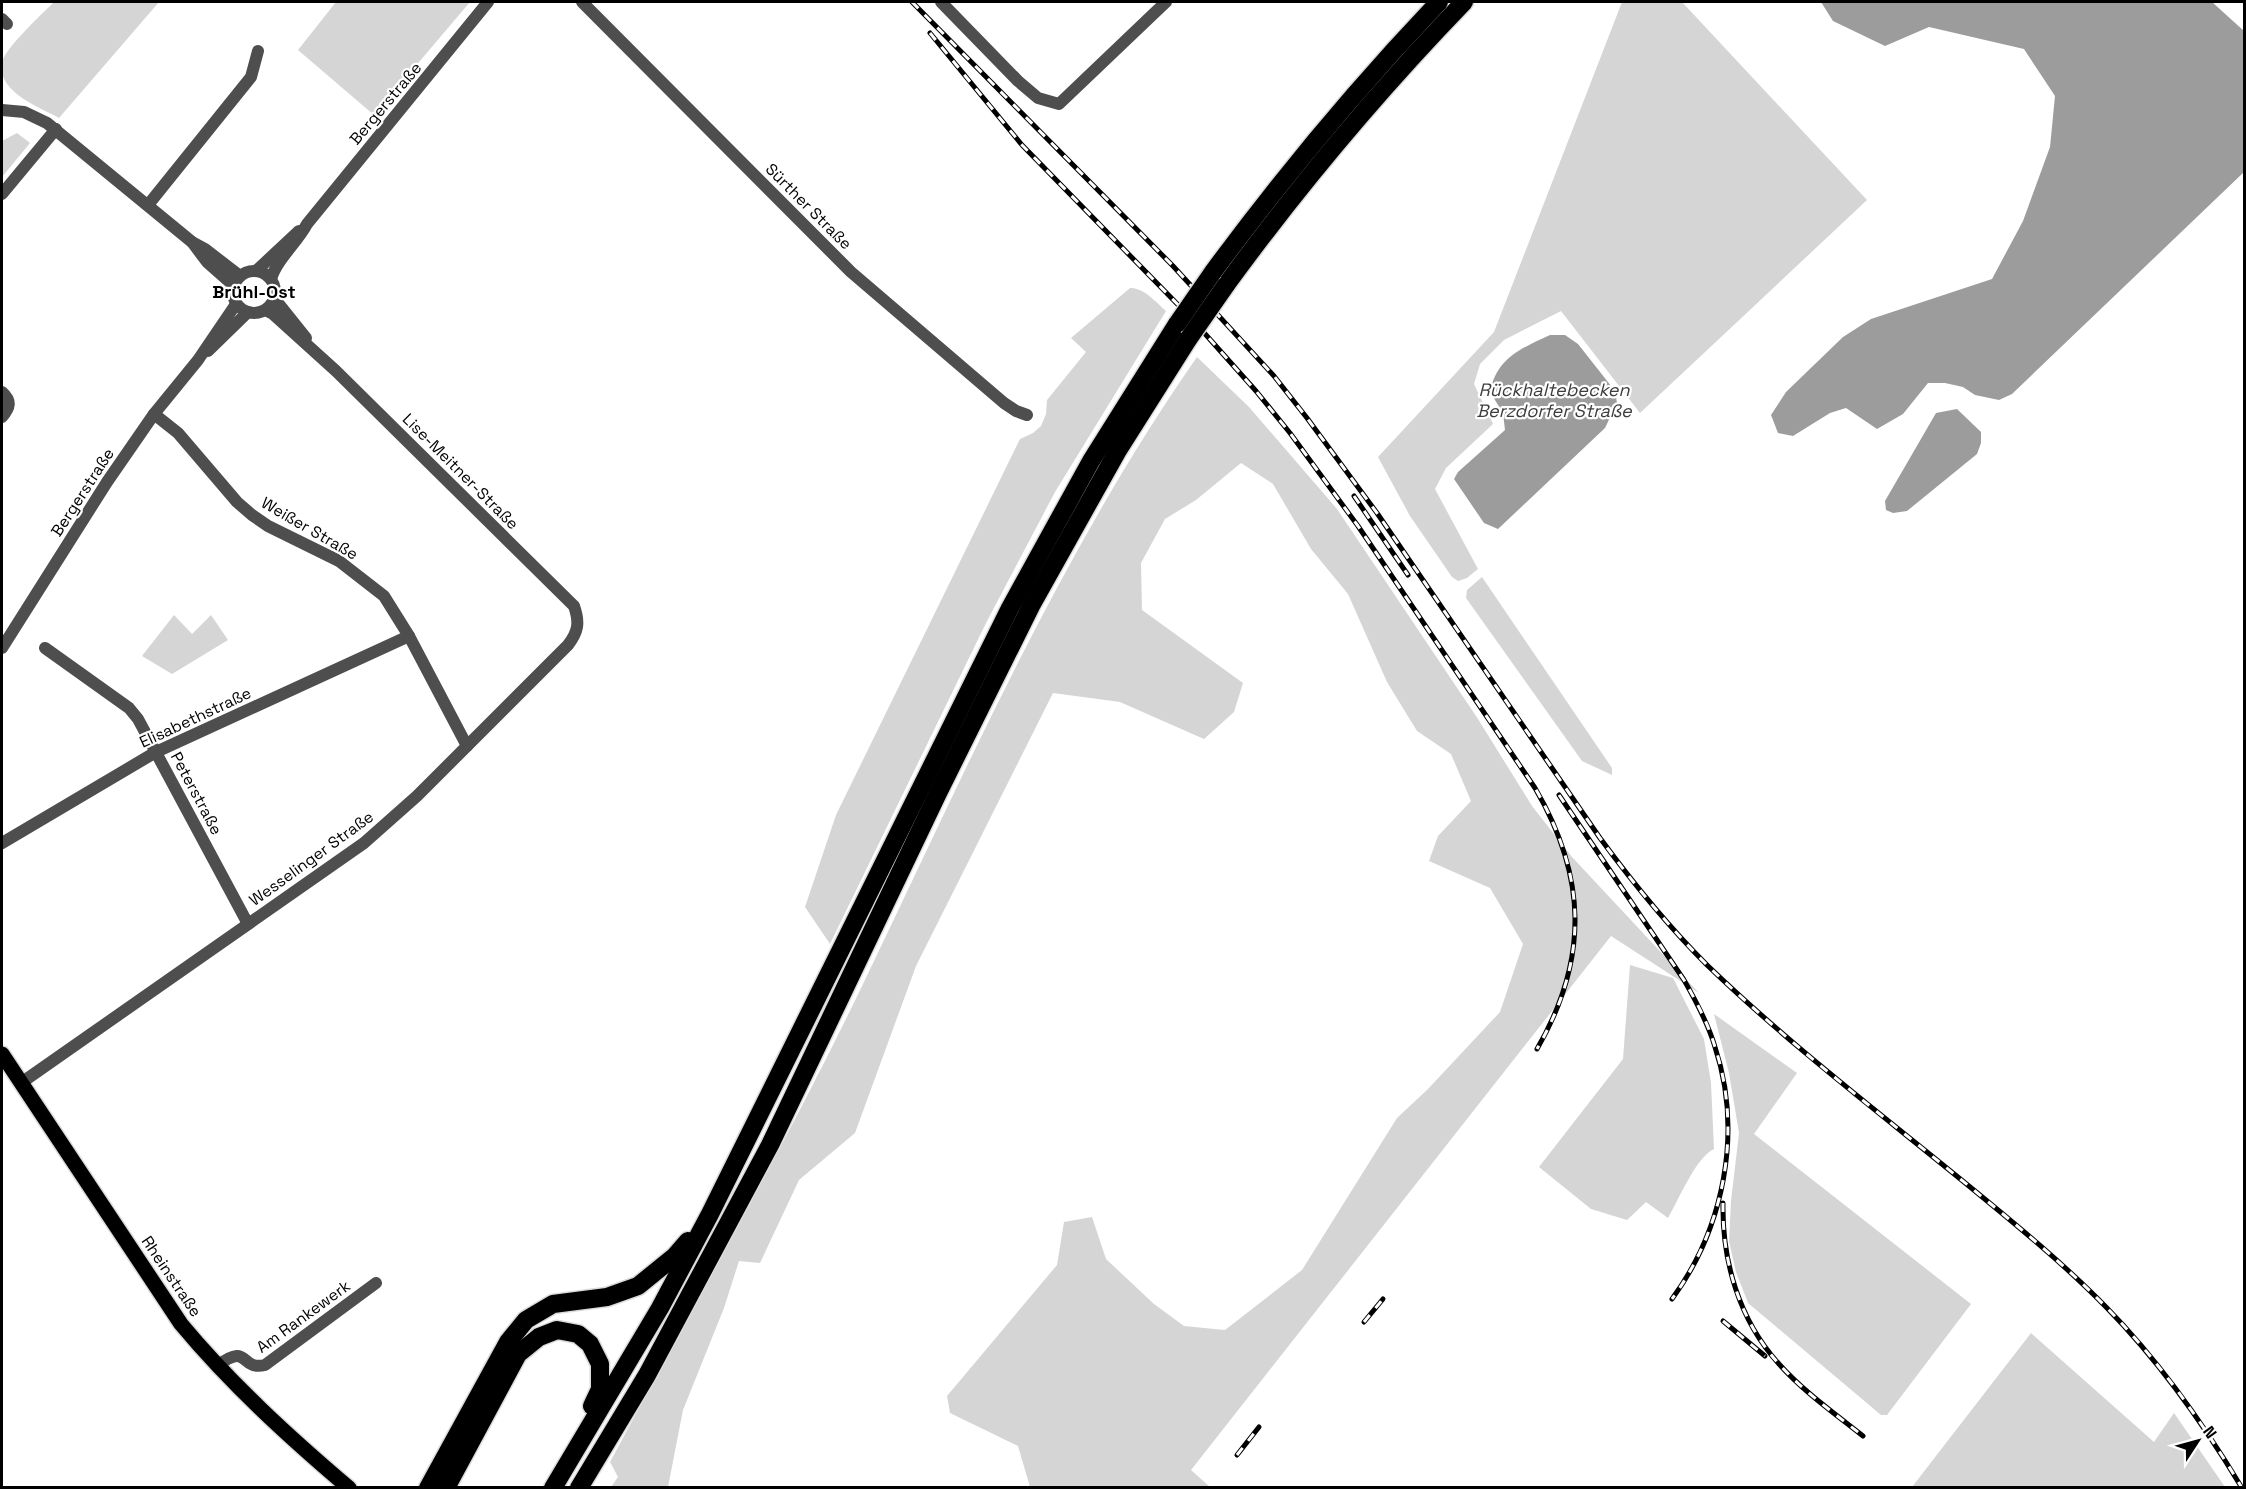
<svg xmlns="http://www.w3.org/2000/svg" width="2246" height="1489" font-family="'Space Grotesk',sans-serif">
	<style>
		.green { fill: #d5d5d5 }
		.water { fill: #9c9c9c }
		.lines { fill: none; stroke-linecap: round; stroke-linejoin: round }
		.major-casing { stroke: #dbdbdb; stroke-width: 18 }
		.highway-casing { stroke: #dbdbdb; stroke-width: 21 }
		.minor { stroke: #4e4e4e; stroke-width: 12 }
		.major { stroke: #000; stroke-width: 15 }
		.highway { stroke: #000; stroke-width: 18 }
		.rail-casing { stroke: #000; stroke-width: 5 }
		.rail { stroke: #fff; stroke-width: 3; stroke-dasharray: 9; stroke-linecap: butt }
		.highway-bridge-casing { stroke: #dbdbdb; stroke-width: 21; stroke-linecap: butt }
		.highway-bridge { stroke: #000; stroke-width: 18 }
		.labels { text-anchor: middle; stroke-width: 4.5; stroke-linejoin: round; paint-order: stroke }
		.street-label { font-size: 16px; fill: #000; stroke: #fff }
		.neighbourhood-label { font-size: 18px; font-weight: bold; fill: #000; stroke: #fff }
		.water-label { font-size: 18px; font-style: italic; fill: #3d3d3d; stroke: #fff }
	</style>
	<rect width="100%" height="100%" fill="#fff"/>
	<g class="green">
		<path d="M54,2H159L59,118C43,109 19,100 8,85C3,79 0,69 2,62C7,46 41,15 54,2Z"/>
		<path d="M336,2H470L374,115L298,50Z"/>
		<path d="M1622,2H1682L1867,200L1640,413L1561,311L1504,340L1480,364L1474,384L1493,424L1446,468L1435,489L1478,569L1467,578L1458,581L1452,577L1410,516L1378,457L1494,332Z"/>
		<path d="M17,133L30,143L2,177V141Z"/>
		<path d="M1130,288C1143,287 1156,302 1166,311L1055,492L986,623L830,944L805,907L836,815L1020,439L1033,433L1041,426L1046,414L1047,400L1086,352L1071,338Z"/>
		<path d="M1197,357L1249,407L1337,509L1478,719L1532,806L1572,857L1699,993L1611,936L1191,1470L1210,1487H1030L1018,1446L950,1413L947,1396L1057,1265L1064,1222L1092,1217L1106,1259L1154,1304L1184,1326L1225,1330L1302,1270L1397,1118L1428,1089L1500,1012L1523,944L1490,888L1429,861L1438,836L1471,801L1451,754L1417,731L1387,682L1348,594L1311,549L1273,484L1241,463L1196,500L1165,519L1141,563L1142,610L1243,683L1234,712L1204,739L1120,702L1053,693L916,966L855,1133L799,1180L760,1263L739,1261L724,1308L683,1410L668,1487H611L618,1477L610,1462C695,1303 785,1146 863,984C966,770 1061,552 1197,357Z"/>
		<path d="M1482,577L1612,768V775L1582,761L1466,598L1467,590Z"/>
		<path d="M174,615L192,634L211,615L228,640L172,674L142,656Z"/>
		<path d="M1630,965L1673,978L1704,1039L1711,1083L1714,1149C1696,1157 1678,1201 1668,1218L1646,1202L1627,1220L1591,1209L1539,1167L1623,1059Z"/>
		<path d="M1714,1014L1797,1073L1754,1134L1971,1304L1887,1415H1881L1748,1303L1736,1272L1729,1241L1731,1201L1739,1133L1729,1073Z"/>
		<path d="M2031,1333L2154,1442L2174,1413L2225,1487H1912Z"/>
	</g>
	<g class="water">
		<path d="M1821,2H2212L2244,31V172L2012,394L1999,400L1975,395L1963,387L1945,383H1928L1903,414L1877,429L1846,408L1830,413L1793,436L1778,433L1771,415L1786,392L1843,337L1871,319L1992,279L2023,221L2050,147L2055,96L2024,49L1929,27L1885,46L1833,21Z"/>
		<path d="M1550,335H1565L1578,344L1615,391L1617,403L1605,428L1498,529L1484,523L1454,479L1458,472L1505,430L1503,413L1490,392C1497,358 1520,349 1550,335Z"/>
		<path d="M1957,409L1981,432V443L1977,454L1907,511L1893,513L1886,510L1885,501L1936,413Z"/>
	</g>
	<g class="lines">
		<g class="major-casing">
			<path id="major" d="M2,1054L181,1324C231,1384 289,1437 349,1488"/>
		</g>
		<g class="highway-casing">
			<g id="highway">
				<path d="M1213,272C1283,177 1358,87 1439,2"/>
				<path d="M1226,285C1299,185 1378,91 1464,2"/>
				<path d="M428,1488L508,1342L526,1320L553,1304L607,1297L638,1286L675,1256L688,1241"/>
				<path d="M446,1488L518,1354L539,1337L557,1330L578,1334L590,1344L600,1364V1389L592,1406"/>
				<path d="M553,1488L660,1308L710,1214L1010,608L1091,461L1177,324"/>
				<path d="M579,1488L647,1375L770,1145L938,793L1032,604L1117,452L1189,338"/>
			</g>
		</g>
		<g class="minor">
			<path d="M582,2L851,272L1004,403L1016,411L1027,415"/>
			<path d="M941,2L1018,81L1038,98L1059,104L1166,2"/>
			<path d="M2,19L7,24"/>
			<path d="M2,110L24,112L47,123L192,242"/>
			<path d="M2,194L56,129"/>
			<path d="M148,205L251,77L258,51"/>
			<circle cx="254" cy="292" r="21"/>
			<path d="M256,271L299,231"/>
			<path d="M271,279C277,259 297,243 307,224L488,2"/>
			<path d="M233,285L207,262L192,242L205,249L240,276"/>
			<path d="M274,298L306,338"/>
			<path d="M208,351L248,312"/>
			<path d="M2,392C12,401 10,408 2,417"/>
			<path d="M154,414L178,433L237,502L252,515L268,526L339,561L384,596L409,636L467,746"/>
			<path d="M2,648L107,482L154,414L198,360L236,304"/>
			<path d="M45,648L129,708L138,719L248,924"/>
			<path d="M2,843L156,752L409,636"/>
			<path d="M21,1083L364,843L417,796L568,645C578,632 580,623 574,606L336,371L273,314L265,310"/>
			<path d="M217,1366C250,1341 239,1371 265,1365L376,1283"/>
		</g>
		<use href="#major" class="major"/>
		<use href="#highway" class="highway"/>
		<g class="rail-casing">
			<g id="rail">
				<path d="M912,2L1173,266L1274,376L1307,418L1377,513L1600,838C1633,883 1668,926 1707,965C1791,1046 1885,1117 1975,1191C2020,1228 2065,1265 2106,1307C2159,1361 2203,1423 2242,1488"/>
				<path d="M930,33L1022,145L1190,317L1256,391L1290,433L1358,526L1535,788C1587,877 1589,959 1537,1049"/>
				<path d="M1354,496L1408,575"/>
				<path d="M1559,795L1684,980C1696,1001 1708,1023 1715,1047C1743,1132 1724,1228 1672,1299"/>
				<path d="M1723,1203C1722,1261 1739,1320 1779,1364C1803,1391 1834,1413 1863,1436"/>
				<path d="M1723,1321L1765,1356"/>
				<path d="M1364,1322L1383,1299"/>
				<path d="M1237,1455L1259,1427"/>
			</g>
		</g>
		<use href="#rail" class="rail"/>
		<g class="highway-bridge-casing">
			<g id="highway-bridge">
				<path d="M1177,324L1213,272"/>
				<path d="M1189,338L1226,285"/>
			</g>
		</g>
		<use href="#highway-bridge" class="highway-bridge"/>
	</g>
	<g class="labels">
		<g class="street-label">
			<text transform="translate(385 103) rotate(-50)" y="6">Bergerstraße</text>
			<text transform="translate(809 206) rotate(45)" y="6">Sürther Straße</text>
			<text transform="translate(461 471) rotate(45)" y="6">Lise-Meitner-Straße</text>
			<text transform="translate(82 492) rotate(-57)" y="6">Bergerstraße</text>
			<text transform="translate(310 528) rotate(30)" y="6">Weißer Straße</text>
			<text transform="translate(195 717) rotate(-25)" y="6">Elisabethstraße</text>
			<text transform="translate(197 793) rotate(62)" y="6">Peterstraße</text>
			<text transform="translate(311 858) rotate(-36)" y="6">Wesselinger Straße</text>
			<text transform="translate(172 1276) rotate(56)" y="6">Rheinstraße</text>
			<text transform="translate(303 1316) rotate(-36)" y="6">Am Rankewerk</text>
		</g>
		<g class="neighbourhood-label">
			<text x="254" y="298">Brühl-Ost</text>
		</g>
		<g class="water-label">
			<text x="1554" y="396">Rückhaltebecken<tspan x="1554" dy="21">Berzdorfer Straße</tspan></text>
		</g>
	</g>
	<rect width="2246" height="1489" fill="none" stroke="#000000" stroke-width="6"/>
	<g transform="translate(2198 1441) rotate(54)" stroke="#ffffff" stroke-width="4.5" paint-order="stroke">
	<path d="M0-4.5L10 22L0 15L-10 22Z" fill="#000000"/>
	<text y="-9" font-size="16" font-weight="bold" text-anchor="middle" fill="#000000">N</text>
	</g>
</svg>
